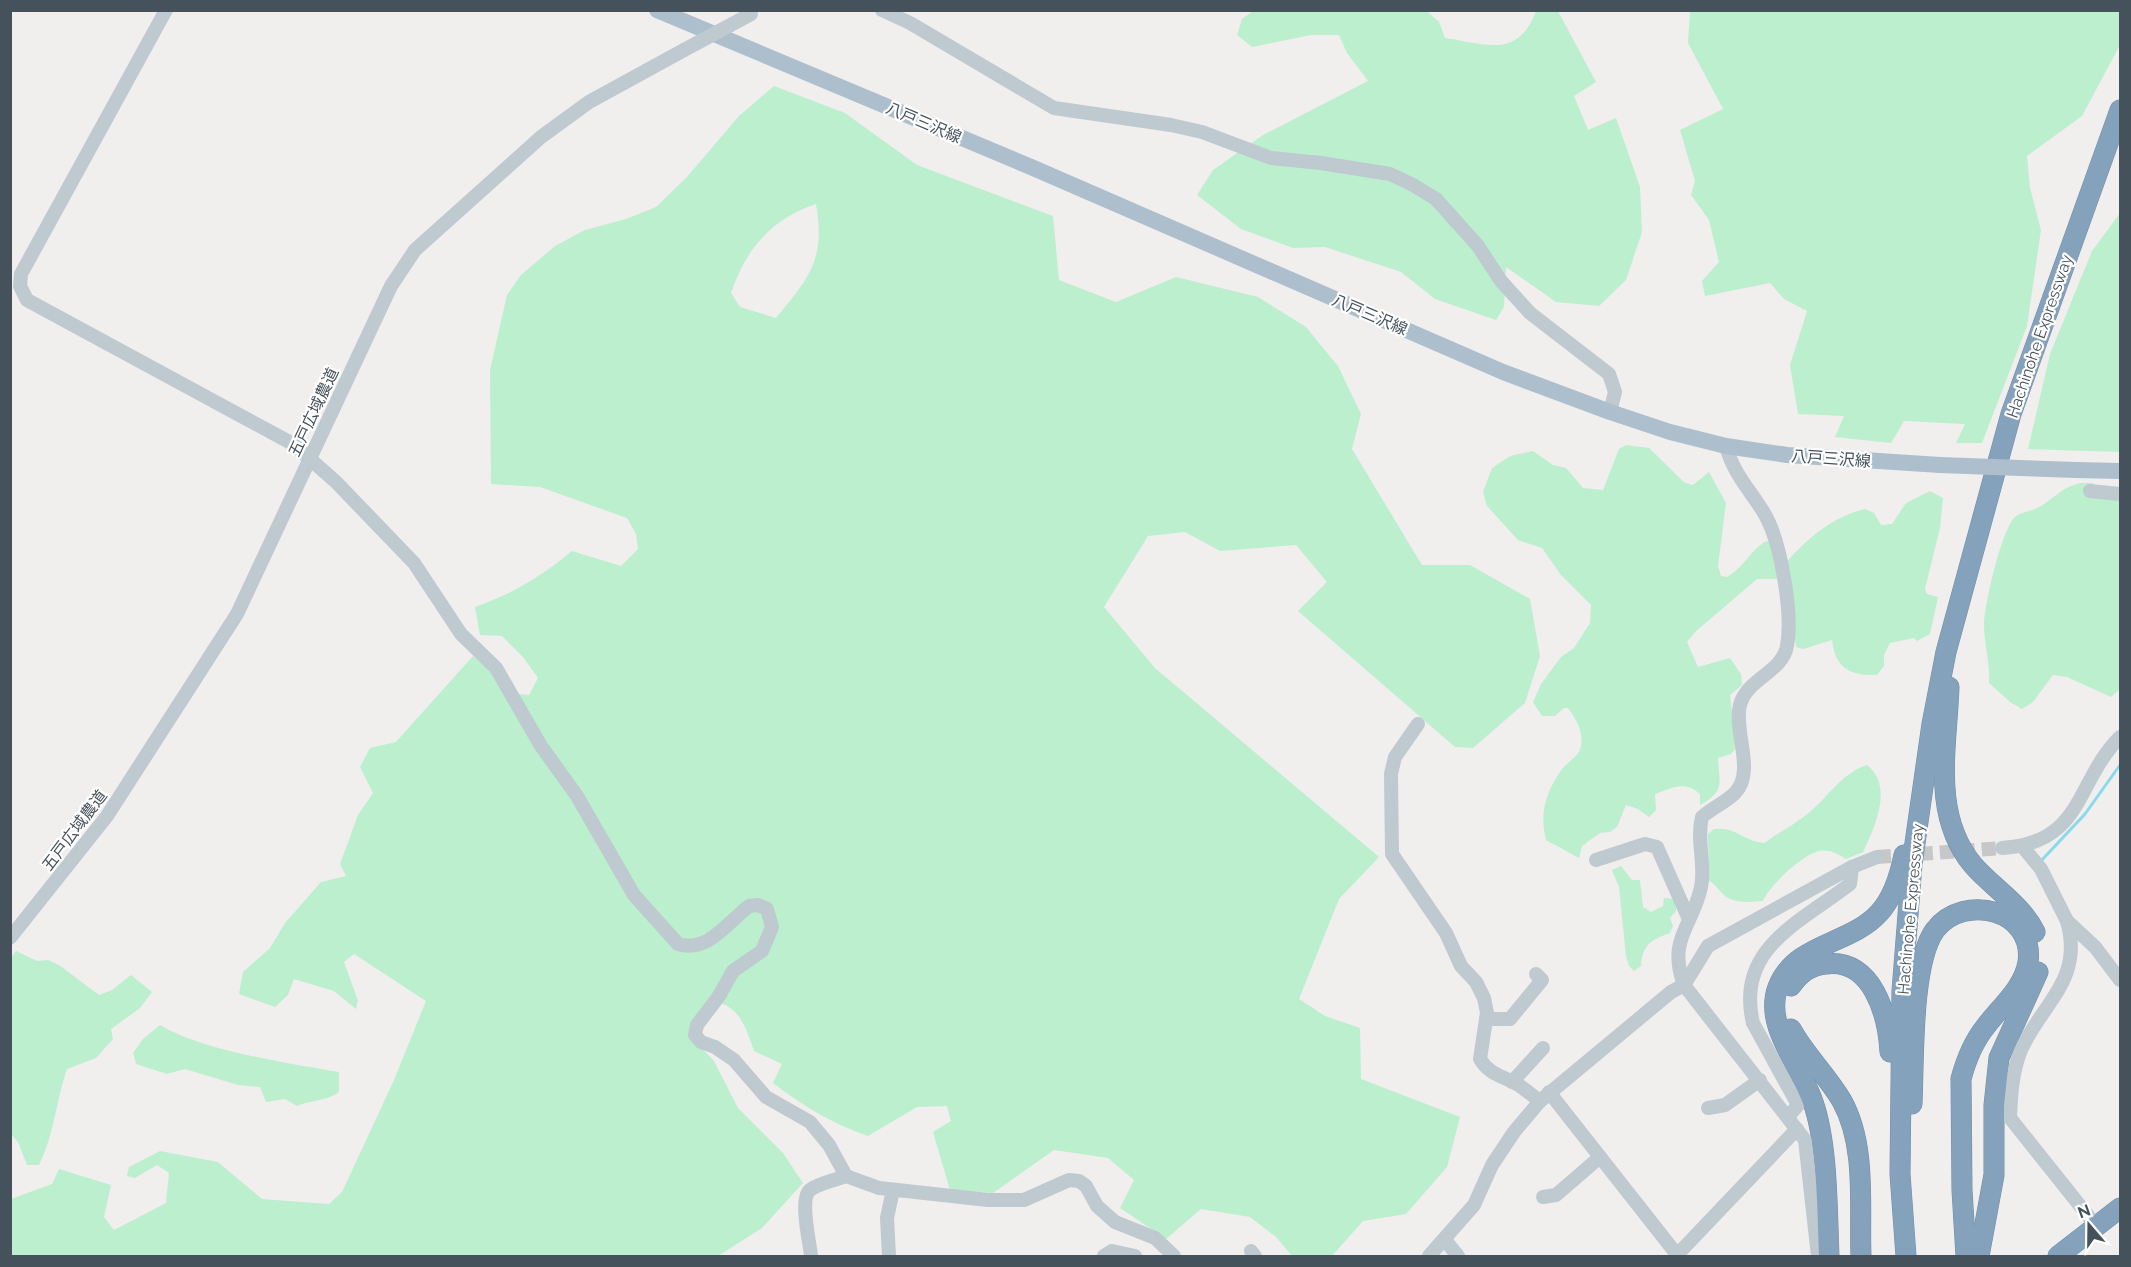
<svg xmlns="http://www.w3.org/2000/svg" width="2131" height="1267" font-family="Raleway,'Noto Sans JP',sans-serif">
	<style>
		.green { fill: #bcefce; fill-rule: evenodd }
		.lines { fill: none; stroke-linecap: round; stroke-linejoin: round }
		.stream { stroke: #88daec; stroke-width: 3 }
		.minor-tunnel { stroke: #c6c7c9; stroke-width: 14; stroke-dasharray: 14 7; stroke-linecap: butt }
		.highway-casing { stroke: #708da9; stroke-width: 21 }
		.minor { stroke: #bec9d0; stroke-width: 14 }
		.major { stroke: #adbecd; stroke-width: 16 }
		.highway { stroke: #85a2bd; stroke-width: 20 }
		.minor-bridge { stroke: #bec9d0; stroke-width: 14 }
		.major-bridge { stroke: #adbecd; stroke-width: 16 }
		.labels { text-anchor: middle; stroke-width: 4.5; stroke-linejoin: round; paint-order: stroke }
		.street-label { font-size: 16px; fill: #46525b; stroke: #fff }
	</style>
	<rect width="100%" height="100%" fill="#f1eeee"/>
	<g class="green">
		<path d="M1253,11H1427L1439,22L1445,38C1486,44 1518,59 1536,11H1558L1596,82L1574,96L1588,130L1616,118L1640,187L1642,232L1626,280L1599,306L1556,302L1506,267L1504,307L1496,320L1435,299L1401,272L1325,247L1293,248L1241,229L1197,195L1213,170L1263,135L1368,81L1347,53L1339,35H1311L1252,47L1237,35L1242,19Z"/>
		<path d="M1690,11H2120V45L2082,116L2027,156L2030,188L2041,230L2027,326L1982,443H1956L1965,424L1904,421L1891,443L1835,437L1844,416L1798,414L1790,365L1807,311L1784,299L1770,283L1705,296L1702,281L1719,262L1709,220L1691,195L1695,181L1680,130L1723,109L1688,43Z"/>
		<path d="M774,86L845,113L917,165L1053,216L1059,280L1116,302L1176,277L1258,297L1306,327L1338,366L1361,414L1352,449L1422,565H1470L1530,599L1540,656L1525,703L1473,748L1455,747L1298,611L1327,582L1296,545L1220,551L1185,532L1148,536L1104,607L1155,668L1379,857L1339,899L1299,999L1325,1016L1360,1028L1361,1079L1460,1117L1447,1167L1406,1214L1363,1221L1332,1256H1292L1276,1237L1250,1217L1201,1209L1166,1239L1120,1208L1134,1180L1108,1158L1054,1150L993,1193L950,1190L933,1132L951,1121L947,1106L917,1107L868,1136C833,1124 803,1106 773,1083L782,1064L754,1051C747,1031 740,1006 716,1002L688,1034L714,1061L738,1108L783,1153L803,1183L762,1228L718,1256H11V1199L52,1184L59,1169L111,1185L104,1217L114,1230L166,1203L169,1173L157,1165L135,1178L127,1176L129,1167L160,1151L218,1162L262,1199L329,1204L342,1192L394,1080L426,1001L354,954L344,962L358,1001L356,1009L334,991L294,979L288,995L275,1007L239,994L243,972L270,948L285,923L321,882L346,876L340,864L358,815L373,793L360,767L370,748L396,742L473,656L517,694L529,695L538,678L523,657L502,636L480,635L475,607C512,594 542,576 572,551L621,566L638,549L636,534L627,518L540,487L491,484L490,370L507,295L521,275L555,246L585,230L626,219L656,207L687,177L739,116ZM816,204C826,259 809,278 776,318L740,307L731,293C746,249 771,219 816,204Z"/>
		<path d="M2120,213V452L2028,449L2050,354L2092,251Z"/>
		<path d="M1626,445L1649,448L1685,483L1693,485L1709,472L1726,503L1718,566L1721,576L1727,577C1744,567 1749,552 1766,541L1772,543L1779,579H1757L1695,632L1687,642L1698,667L1730,658L1741,674L1742,685L1730,695L1736,748L1731,754L1718,758C1719,784 1726,790 1700,805V794C1685,780 1672,788 1655,794L1656,810L1649,817L1638,809L1626,805L1617,827L1610,832L1600,833L1582,846L1579,858L1546,840C1539,813 1546,792 1562,769C1567,763 1575,758 1579,752C1586,736 1577,720 1568,708H1564L1555,716H1542L1533,702L1541,684L1561,657L1574,648L1590,623L1591,605L1561,575L1542,548L1518,540L1487,506L1483,492L1492,468L1510,456L1533,451L1553,465L1566,468L1583,488L1603,490L1619,449Z"/>
		<path d="M2080,483H2093L2094,496L2120,499V689L2111,697L2067,677L2053,675L2033,702L2022,709L2010,702L1989,683C1990,664 1985,647 1984,628C1983,609 2002,528 2015,517C2021,512 2033,511 2041,506C2057,496 2061,488 2080,483Z"/>
		<path d="M1930,491L1943,498L1940,528L1925,589L1927,594L1938,597L1930,634L1917,641L1914,638L1890,643L1884,655V666L1877,675C1850,676 1835,668 1832,640L1803,649L1796,647L1786,563C1806,539 1834,516 1865,509L1874,513L1881,525L1892,524L1906,503Z"/>
		<path d="M1867,765C1894,786 1875,827 1863,852L1846,859C1838,854 1829,849 1819,851C1802,855 1770,885 1763,901C1749,902 1735,904 1724,895C1718,890 1716,884 1709,881L1708,834L1714,829C1738,827 1742,841 1764,843C1779,832 1798,823 1812,810C1829,795 1844,772 1867,765Z"/>
		<path d="M1621,866L1632,880H1640L1643,907L1651,912L1663,906L1664,898L1676,899V911L1670,918L1673,926L1670,933C1651,940 1642,945 1641,966L1634,971L1629,966L1626,956L1619,887L1612,870Z"/>
		<path d="M16,951L37,961L48,960L59,965L99,995L112,990L131,975L152,992L140,1008L111,1029L113,1039L96,1058L67,1069C56,1101 54,1135 39,1165H27L18,1142L11,1134L10,959Z"/>
		<path d="M160,1025C203,1051 288,1063 339,1072V1092C327,1101 311,1100 297,1106L285,1099L266,1102L260,1087L238,1085L185,1069L167,1074L136,1064L133,1053L143,1039Z"/>
	</g>
	<g class="lines">
		<path class="stream" d="M2041,861L2085,814L2120,765"/>
		<path class="minor-tunnel" d="M1877,857L2002,848"/>
		<g class="highway-casing">
			<g id="highway">
				<path d="M1949,687C1947,747 1931,815 1973,865C1993,888 2021,904 2035,932"/>
				<path d="M1791,986C1799,974 1811,965 1826,964C1873,958 1888,1016 1890,1052"/>
				<path d="M1791,1029C1805,1055 1827,1075 1842,1101C1867,1146 1859,1207 1861,1256"/>
				<path d="M1912,1104C1914,1062 1911,963 1935,930C1964,892 2035,910 2028,962C2024,988 2001,1006 1986,1026C1973,1042 1966,1060 1961,1079L1962,1190L1966,1256"/>
				<path d="M1829,1256C1827,1210 1828,1145 1813,1102C1802,1067 1763,1026 1778,987C1795,943 1850,945 1879,913C1893,898 1900,875 1904,855"/>
				<path d="M1906,1256L1900,1174L1902,991L1912,864L1932,724L1946,652L2011,414L2120,110"/>
				<path d="M1979,1256L1994,1175V1105L1999,1058L2038,972"/>
				<path d="M2058,1256L2120,1208"/>
			</g>
		</g>
		<g class="minor">
			<path d="M166,10L21,274L20,286L27,300L293,444L336,482L414,563L461,634L496,668L541,746L577,796L634,895L678,944C708,953 727,923 749,906L758,905L767,909L772,927L762,951L733,971L719,996L697,1025L695,1035L701,1042L715,1047L734,1060L766,1097L810,1122L829,1145L846,1176L879,1188L988,1200H1024L1069,1180L1079,1181L1086,1186L1097,1206L1115,1222L1155,1238L1174,1256"/>
			<path d="M882,10L910,23L1054,108L1171,125L1202,132L1271,158L1321,163L1390,174L1413,185L1436,199L1478,246L1501,281L1530,313L1609,374L1615,392L1610,412"/>
			<path d="M1726,446C1733,473 1750,490 1764,513C1781,541 1793,614 1787,646C1782,673 1747,678 1740,705C1733,731 1756,771 1735,793C1726,802 1712,808 1702,817C1696,841 1706,865 1701,887C1693,926 1667,939 1684,985L1805,1140L1818,1256"/>
			<path d="M2090,491L2120,494"/>
			<path d="M1418,724L1395,757L1391,774L1392,854L1446,933L1461,966L1476,982L1484,998L1487,1013L1480,1059C1490,1076 1505,1076 1520,1086C1527,1091 1533,1096 1540,1101"/>
			<path d="M2023,847L2041,869L2067,921L2095,947L2120,980"/>
			<path d="M2002,848C2084,843 2075,782 2120,737"/>
			<path d="M1596,860L1645,844L1657,847L1688,917"/>
			<path d="M2067,921C2084,980 2042,1003 2021,1050C2012,1072 2011,1095 2010,1118L2097,1227"/>
			<path d="M10,938L107,816L237,614L391,286L415,250L541,137L589,102L684,50"/>
			<path d="M1486,1019H1510L1542,980L1536,974"/>
			<path d="M1512,1082L1543,1048"/>
			<path d="M1549,1092L1678,1256"/>
			<path d="M1708,1108L1725,1105L1760,1080"/>
			<path d="M1788,1117L1798,1105L1753,1023C1735,948 1801,922 1850,884L1852,867"/>
			<path d="M1543,1197L1556,1195L1600,1157"/>
			<path d="M1445,1240L1458,1256"/>
			<path d="M1251,1251L1255,1256"/>
			<path d="M811,1256C810,1243 799,1199 810,1190C819,1183 836,1180 846,1176"/>
			<path d="M889,1256L887,1218L893,1190"/>
			<path d="M1104,1256L1112,1251L1135,1256"/>
			<path d="M1429,1256L1474,1205L1492,1165L1514,1132L1540,1101L1671,992L1684,985L1708,946L1852,867L1877,857"/>
			<path d="M1676,1256L1797,1129"/>
		</g>
		<g class="major">
			<path d="M657,10L1031,167L1503,372L1610,412L1670,432L1726,446L1787,455L1940,465"/>
			<path d="M2076,470L2120,471"/>
		</g>
		<use href="#highway" class="highway"/>
		<path class="minor-bridge" d="M684,50L751,14"/>
		<path class="major-bridge" d="M1940,465L2076,470"/>
	</g>
	<g class="labels">
		<g class="street-label">
			<text transform="translate(924 122) rotate(23)" y="6">八戸三沢線</text>
			<text transform="translate(1370 314) rotate(23)" y="6">八戸三沢線</text>
			<text transform="translate(2039 336) rotate(-71)" y="6">Hachinohe Expressway</text>
			<text transform="translate(313 412) rotate(-65)" y="6">五戸広域農道</text>
			<text transform="translate(1831 458) rotate(4)" y="6">八戸三沢線</text>
			<text transform="translate(74 830) rotate(-53)" y="6">五戸広域農道</text>
			<text transform="translate(1910 909) rotate(-85)" y="6">Hachinohe Expressway</text>
		</g>
	</g>
	<rect width="2131" height="1267" fill="none" stroke="#46525b" stroke-width="24"/>
	<g transform="translate(2089 1225) rotate(340)" stroke="#ffffff" stroke-width="4.5" paint-order="stroke">
	<path d="M0-4.5L10 22L0 15L-10 22Z" fill="#46525b"/>
	<text y="-9" font-size="16" font-weight="bold" text-anchor="middle" fill="#46525b">N</text>
	</g>
</svg>
